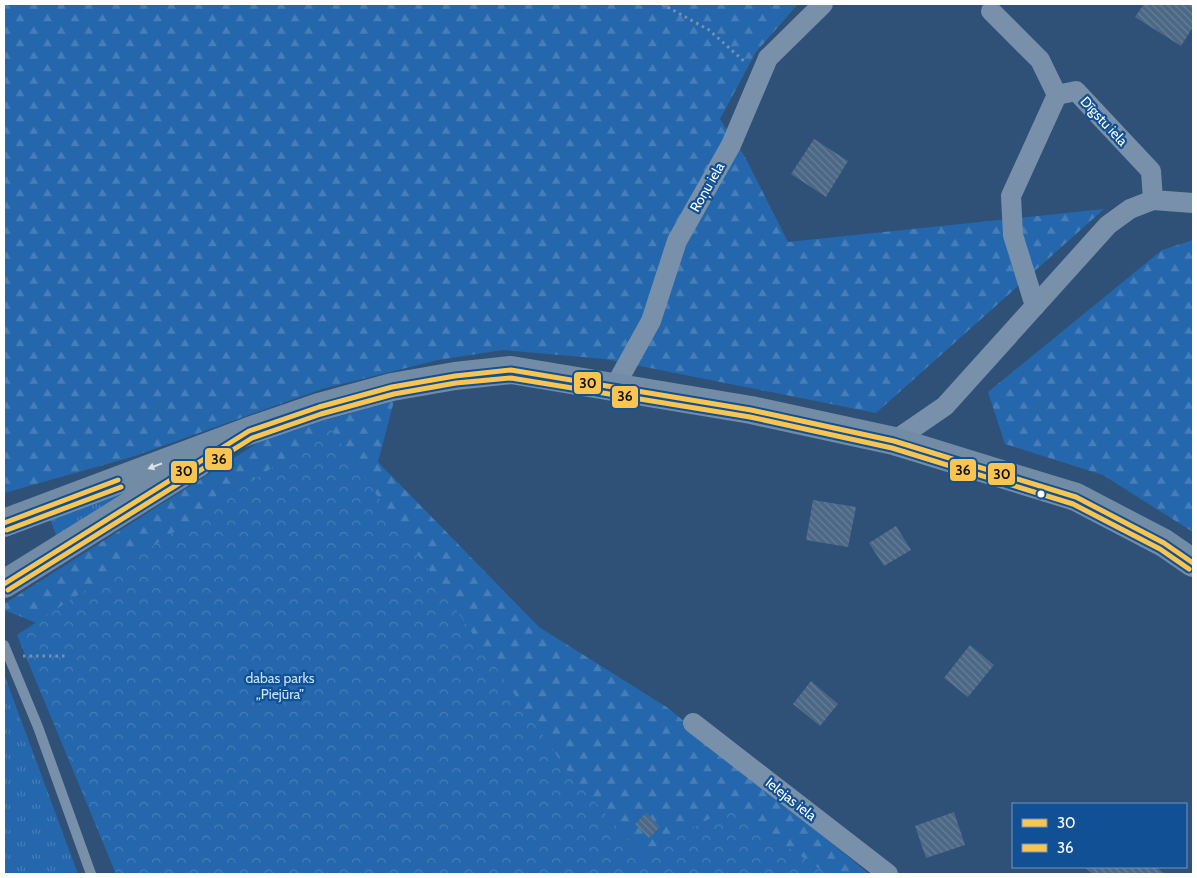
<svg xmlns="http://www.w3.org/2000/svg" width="1197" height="878" font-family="Cabin,sans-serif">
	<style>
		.grass { fill: url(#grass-tufts) }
		.forest { fill: url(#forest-firs) }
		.park { fill: url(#park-crowns) }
		.building { fill: url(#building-back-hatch) }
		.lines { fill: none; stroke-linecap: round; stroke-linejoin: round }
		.path { stroke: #7890a9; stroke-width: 3; stroke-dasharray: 2.5 4; stroke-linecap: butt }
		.lane { stroke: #7890a9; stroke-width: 10 }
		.street { stroke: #7890a9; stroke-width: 20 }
		.secondary { stroke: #738ca6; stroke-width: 28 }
		.bus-1-casing { stroke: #115095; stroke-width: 9 }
		.bus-2-casing { stroke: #115095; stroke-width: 9 }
		.bus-1 { stroke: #f9c44f; stroke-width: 5 }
		.bus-2 { stroke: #f9c44f; stroke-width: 5 }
		.oneway { fill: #dce2e9 }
		.bus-dot { fill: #fff; stroke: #115095; stroke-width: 2 }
		.labels { text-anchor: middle; stroke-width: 4.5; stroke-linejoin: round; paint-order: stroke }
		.street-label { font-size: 14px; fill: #fff; stroke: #115095 }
		.park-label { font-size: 14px; fill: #c7e2fd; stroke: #115095 }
		.line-badge { stroke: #115095; stroke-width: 2 }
		.pale-badge-label { font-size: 14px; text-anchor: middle; font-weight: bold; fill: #111 }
	</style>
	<defs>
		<pattern id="grass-tufts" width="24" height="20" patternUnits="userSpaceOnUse" patternTransform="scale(1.25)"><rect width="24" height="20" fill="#2467ac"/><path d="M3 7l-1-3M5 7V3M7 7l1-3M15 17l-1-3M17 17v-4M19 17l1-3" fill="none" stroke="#457eb8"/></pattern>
		<pattern id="forest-firs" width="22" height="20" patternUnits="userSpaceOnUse" patternTransform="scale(1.25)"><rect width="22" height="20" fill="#2467ac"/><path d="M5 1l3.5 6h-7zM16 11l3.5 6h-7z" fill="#457eb8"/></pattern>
		<pattern id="park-crowns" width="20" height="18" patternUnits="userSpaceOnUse" patternTransform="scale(1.25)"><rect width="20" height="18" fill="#2467ac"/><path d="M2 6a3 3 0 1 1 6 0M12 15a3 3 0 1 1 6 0" fill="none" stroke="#457eb8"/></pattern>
		<pattern id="building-back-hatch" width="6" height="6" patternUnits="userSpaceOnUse" patternTransform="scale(1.25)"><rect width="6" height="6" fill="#4c6886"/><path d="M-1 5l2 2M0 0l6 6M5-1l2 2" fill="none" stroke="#677f98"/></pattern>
	</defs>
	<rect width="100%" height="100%" fill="#2f5177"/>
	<g class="grass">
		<path d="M162,474L57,538L49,516Z"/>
		<path d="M4,674L78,874H4Z"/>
	</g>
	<g class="forest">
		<path d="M4,4H798L756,52L720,119L745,157L788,242L1104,209L876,413L605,359L503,350L438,360L322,389L132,457L4,493Z"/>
		<path d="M1193,240V532L1103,475L1005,444L988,392L1162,250Z"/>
		<path d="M394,401L378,462L539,627L668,708L869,874H151L153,669L4,610V604L259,442L323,421Z"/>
	</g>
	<path class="park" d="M331,429L569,773L644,857L729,807L827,874H116L17,635Z"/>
	<g class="building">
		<path d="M1144,4H1193V27L1181,46L1135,17Z"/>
		<path d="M814,139L848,161L826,197L791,174Z"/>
		<path d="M813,500L856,507L848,547L806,540Z"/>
		<path d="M896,526L911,550L884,566L869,543Z"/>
		<path d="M970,645L994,665L968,697L944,678Z"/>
		<path d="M811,681L838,704L820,726L793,704Z"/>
		<path d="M954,812L965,845L926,858L915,826Z"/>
		<path d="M646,813L660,827L649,838L635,824Z"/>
		<path d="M1084,867H1156L1165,874H1093Z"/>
	</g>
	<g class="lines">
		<g class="path">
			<path d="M662,4L709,30L745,62"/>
			<path d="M23,656H66"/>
		</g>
		<path class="lane" d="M4,645L38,727L91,874"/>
		<g class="street">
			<path d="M991,11L1040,60L1057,95L1076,91L1151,171L1153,200L1193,203"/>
			<path d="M1035,306L1013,235L1011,196L1057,95"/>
			<path d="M615,386L651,321L677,241L731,145L768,58L823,4"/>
			<path d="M894,441L945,406L1108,225L1130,209L1153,200"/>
			<path d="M693,723L888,874"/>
		</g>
		<g class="secondary">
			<path d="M4,523L249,431L319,407L392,387L455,376L511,370L751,410L894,441L1076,497L1164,543L1193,563"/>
			<path d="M4,584L198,463"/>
		</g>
		<g class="bus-1-casing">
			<g id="bus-1">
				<path d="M4,523L118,480"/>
				<path d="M4,584L249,431L319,407L392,387L455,376L511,370L751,410L894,441L1076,497L1164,543L1193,563"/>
			</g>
		</g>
		<g class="bus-2-casing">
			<g id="bus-2">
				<path d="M7,530L121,487"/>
				<path d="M8,590L252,438L321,414L394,394L456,383L511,378L750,417L892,448L1073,504L1160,549L1189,569"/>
			</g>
		</g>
		<use href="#bus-1" class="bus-1"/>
		<use href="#bus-2" class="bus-2"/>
	</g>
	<defs><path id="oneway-solid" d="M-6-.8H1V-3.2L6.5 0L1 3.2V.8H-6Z" transform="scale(1.25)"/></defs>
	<use class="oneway" href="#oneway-solid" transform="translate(155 466) rotate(159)"/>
	<circle class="bus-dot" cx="1041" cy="494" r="4.5"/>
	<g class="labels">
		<g class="street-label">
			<text transform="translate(1104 121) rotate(47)" y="5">Dīgstu iela</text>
			<text transform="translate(707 187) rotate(-60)" y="5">Roņu iela</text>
			<text transform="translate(791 799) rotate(38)" y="5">Ielejas iela</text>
		</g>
		<g class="park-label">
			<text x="280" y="683">dabas parks<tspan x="280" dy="16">„Piejūra”</tspan></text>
		</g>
	</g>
	<g class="line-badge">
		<rect x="573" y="371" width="29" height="24" rx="5" fill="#f9c44f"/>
		<rect x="611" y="385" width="28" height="24" rx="5" fill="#f9c44f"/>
		<rect x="204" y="447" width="29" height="24" rx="5" fill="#f9c44f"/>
		<rect x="949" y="458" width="28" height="24" rx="5" fill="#f9c44f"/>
		<rect x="170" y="460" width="28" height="24" rx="5" fill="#f9c44f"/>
		<rect x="987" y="462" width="29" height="24" rx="5" fill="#f9c44f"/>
	</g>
	<g class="pale-badge-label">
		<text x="588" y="388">30</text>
		<text x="625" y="401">36</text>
		<text x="219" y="464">36</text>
		<text x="963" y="475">36</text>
		<text x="184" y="476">30</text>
		<text x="1002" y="479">30</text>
	</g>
	<rect width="1197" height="878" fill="none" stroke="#ffffff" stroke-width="10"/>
	<rect x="1012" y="803" width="175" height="65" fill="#115095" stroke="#7096bf"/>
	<rect x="1022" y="819" width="25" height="8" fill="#f9c44f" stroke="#7096bf"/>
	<text x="1057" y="828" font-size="15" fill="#ffffff">30</text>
	<rect x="1022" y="844" width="25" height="8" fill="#f9c44f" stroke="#7096bf"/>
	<text x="1057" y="853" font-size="15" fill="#ffffff">36</text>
</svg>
